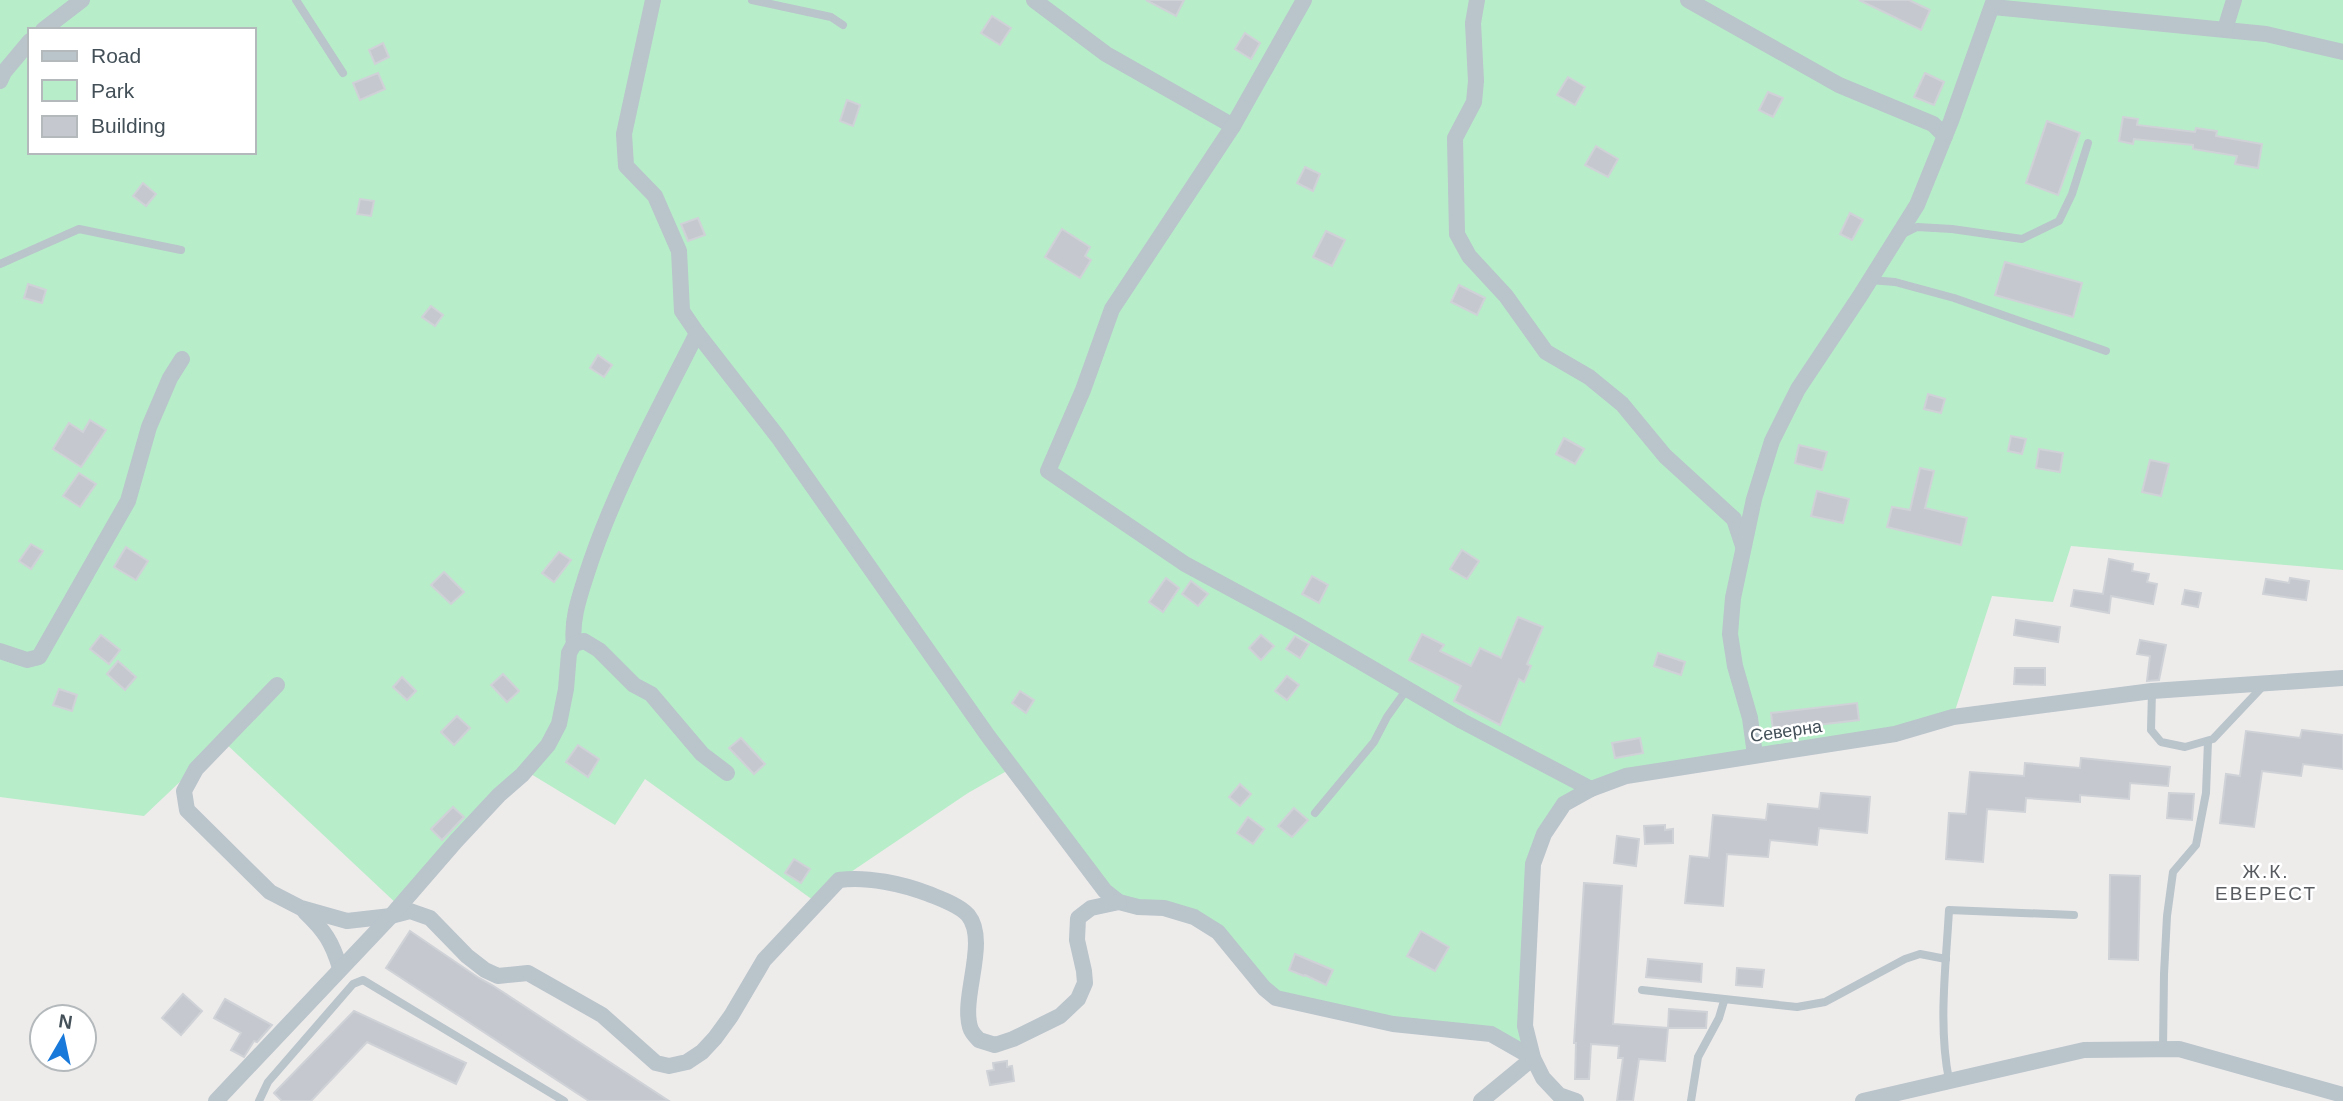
<svg xmlns="http://www.w3.org/2000/svg" width="2343" height="1101" font-family="Helvetica,sans-serif">
	<style>
		.green { fill: #b8edc9; fill-rule: evenodd }
		.building { fill: #c5c8ce; stroke: #cfd2d7; stroke-width: 2 }
		.lines { fill: none; stroke-linecap: round; stroke-linejoin: round }
		.lane { stroke: #b9c4cb; stroke-width: 8 }
		.street { stroke: #b9c4cb; stroke-width: 16 }
		.labels { text-anchor: middle; stroke-width: 5; stroke-linejoin: round; paint-order: stroke }
		.street-label { font-size: 18px; fill: #445058; stroke: #fff }
		.neighbourhood-label { font-size: 19px; letter-spacing: 2px; fill: #585c60; stroke: #fff }
	</style>
	<rect width="100%" height="100%" fill="#eeebeb"/>
	<path class="green" d="M0,0H2343V570L2071,546L2053,602L1992,596L1953,717L1626,776L1564,804L1533,864L1525,1026L1533,1058L1491,1034L1276,998L1218,932L1119,902L1012,768L968,793L839,880L817,903L645,779L615,825L526,771L399,906L223,741L144,816L0,797ZM30,30H254V152H30Z"/>
	<g class="building">
		<path d="M1146,0H1184L1176,16Z"/>
		<path d="M1859,0H1909L1930,10L1921,30Z"/>
		<path d="M992,16L1011,28L1000,45L981,33Z"/>
		<path d="M1245,33L1260,43L1251,59L1235,49Z"/>
		<path d="M383,43L389,57L375,64L369,50Z"/>
		<path d="M378,73L385,89L360,100L353,83Z"/>
		<path d="M1925,73L1944,82L1934,105L1914,97Z"/>
		<path d="M1568,77L1585,87L1575,105L1557,95Z"/>
		<path d="M1768,92L1783,98L1773,117L1759,110Z"/>
		<path d="M847,100L860,105L853,126L840,121Z"/>
		<path d="M2123,117L2138,119L2137,125L2195,132L2196,128L2217,131L2216,136L2262,144L2258,168L2235,164L2237,156L2193,149V145L2134,139L2133,144L2119,141Z"/>
		<path d="M2047,121L2080,133L2058,195L2026,183Z"/>
		<path d="M1596,146L1618,159L1608,177L1585,165Z"/>
		<path d="M1305,167L1320,174L1313,191L1297,183Z"/>
		<path d="M143,183L156,194L146,206L133,196Z"/>
		<path d="M360,199L374,201L371,216L357,214Z"/>
		<path d="M1850,213L1863,220L1852,240L1840,234Z"/>
		<path d="M698,218L705,235L688,241L681,224Z"/>
		<path d="M1062,229L1090,247L1085,256L1091,260L1080,278L1045,257Z"/>
		<path d="M1326,231L1345,240L1332,266L1313,257Z"/>
		<path d="M2005,262L2082,283L2073,317L1995,295Z"/>
		<path d="M28,284L46,290L42,303L24,298Z"/>
		<path d="M1459,285L1485,298L1477,315L1451,302Z"/>
		<path d="M431,306L443,315L435,326L422,317Z"/>
		<path d="M598,355L612,365L604,377L590,368Z"/>
		<path d="M1928,394L1945,399L1941,413L1924,409Z"/>
		<path d="M90,420L106,430L81,467L53,449L69,423L83,432Z"/>
		<path d="M2011,436L2026,439L2022,454L2008,451Z"/>
		<path d="M1564,438L1584,449L1575,464L1556,454Z"/>
		<path d="M1799,445L1827,452L1822,470L1795,463Z"/>
		<path d="M2039,449L2063,453L2060,472L2036,468Z"/>
		<path d="M2150,460L2169,464L2161,496L2142,492Z"/>
		<path d="M1920,468L1934,471L1925,508L1967,518L1961,545L1887,527L1892,507L1910,510Z"/>
		<path d="M79,473L96,484L80,507L63,496Z"/>
		<path d="M1817,491L1849,499L1843,523L1811,516Z"/>
		<path d="M31,544L43,551L31,569L19,561Z"/>
		<path d="M126,547L148,561L136,580L114,567Z"/>
		<path d="M1462,550L1479,561L1467,579L1450,569Z"/>
		<path d="M559,552L571,560L554,582L542,573Z"/>
		<path d="M2109,559L2133,564L2132,571L2149,574L2147,582L2157,584L2153,604L2111,596L2109,613L2071,606L2074,590L2103,594Z"/>
		<path d="M444,572L464,592L451,604L431,585Z"/>
		<path d="M1312,576L1328,585L1319,603L1302,594Z"/>
		<path d="M1166,578L1179,588L1163,612L1149,602Z"/>
		<path d="M2290,578L2309,581L2306,600L2263,594L2266,579L2289,583Z"/>
		<path d="M1191,581L1208,594L1198,606L1182,594Z"/>
		<path d="M2185,590L2201,593L2198,607L2182,604Z"/>
		<path d="M1518,617L1543,627L1527,664L1531,666L1524,682L1519,679L1500,725L1454,701L1461,686L1409,660L1422,634L1444,645L1440,651L1471,666L1480,648L1501,658Z"/>
		<path d="M2016,620L2060,627L2058,642L2014,635Z"/>
		<path d="M101,635L120,650L109,664L90,649Z"/>
		<path d="M1261,635L1274,646L1261,660L1249,648Z"/>
		<path d="M1295,636L1309,644L1300,658L1286,649Z"/>
		<path d="M2140,640L2166,645L2159,680L2147,681L2150,656L2137,654Z"/>
		<path d="M1658,653L1685,662L1681,675L1654,666Z"/>
		<path d="M118,661L136,677L125,690L107,674Z"/>
		<path d="M2015,668H2045V685L2014,684Z"/>
		<path d="M503,674L519,691L507,702L491,685Z"/>
		<path d="M1287,676L1299,685L1287,700L1275,691Z"/>
		<path d="M402,677L416,691L407,700L393,687Z"/>
		<path d="M59,689L77,695L72,711L53,705Z"/>
		<path d="M1020,691L1034,700L1026,713L1012,703Z"/>
		<path d="M1857,703L1859,720L1773,730L1771,713Z"/>
		<path d="M457,716L470,728L454,745L441,732Z"/>
		<path d="M2302,730L2343,735V769L2303,764L2301,776L2262,771L2254,827L2220,823L2226,774L2240,776L2246,731L2300,738Z"/>
		<path d="M741,738L765,764L754,774L729,748Z"/>
		<path d="M1640,738L1643,753L1615,758L1612,743Z"/>
		<path d="M578,745L599,759L588,777L566,762Z"/>
		<path d="M2081,758L2170,767L2168,786L2130,783L2129,799L2080,795V802L2026,798L2025,812L1987,809L1983,862L1946,859L1949,813L1966,814L1970,772L2024,776L2025,763L2080,768Z"/>
		<path d="M1240,784L1251,794L1240,806L1229,797Z"/>
		<path d="M1821,793L1870,797L1867,833L1819,828L1817,845L1770,840L1768,857L1727,854L1723,906L1685,903L1690,856L1709,858L1713,815L1766,820L1768,804L1819,809Z"/>
		<path d="M2169,793L2194,794L2192,820L2167,818Z"/>
		<path d="M453,807L464,817L442,840L431,829Z"/>
		<path d="M1294,808L1308,820L1292,837L1278,826Z"/>
		<path d="M1248,817L1264,829L1253,844L1237,833Z"/>
		<path d="M1665,825V830L1673,829V843L1645,844L1644,826Z"/>
		<path d="M1617,836L1639,839L1636,866L1614,863Z"/>
		<path d="M794,859L810,869L801,883L785,873Z"/>
		<path d="M2110,875L2140,876L2138,960L2109,959Z"/>
		<path d="M1584,883L1622,886L1613,1024L1668,1028L1665,1061L1639,1059L1633,1101H1617L1623,1058H1618L1619,1046L1591,1044L1589,1079H1575L1576,1043H1574Z"/>
		<path d="M410,931L479,978L492,985L669,1101H589L386,968Z"/>
		<path d="M1421,931L1449,947L1435,971L1407,956Z"/>
		<path d="M1295,954L1333,970L1326,985L1305,975L1304,976L1289,970Z"/>
		<path d="M1648,959L1702,964L1701,982L1646,977Z"/>
		<path d="M1737,968L1764,970L1762,987L1736,985Z"/>
		<path d="M183,994L202,1011L181,1035L162,1018Z"/>
		<path d="M225,999L272,1025L257,1042L254,1041L244,1057L231,1050L241,1033L214,1018Z"/>
		<path d="M1669,1009L1707,1012L1706,1028H1668Z"/>
		<path d="M354,1011L466,1063L456,1084L367,1042L311,1101H282L274,1093Z"/>
		<path d="M1007,1061V1067L1012,1066L1014,1081L990,1085L987,1071L994,1070L993,1063Z"/>
	</g>
	<g class="lines">
		<g class="lane">
			<path d="M296,0L343,73"/>
			<path d="M752,0L831,17L843,25"/>
			<path d="M1903,234L1917,227L1952,229L2022,239L2059,221L2072,194L2088,143"/>
			<path d="M0,264L79,229L181,250"/>
			<path d="M1870,280L1895,282L1954,298L2106,351"/>
			<path d="M2152,691L2151,730L2161,742L2185,747L2213,739L2264,685"/>
			<path d="M1315,813L1374,742L1387,717L1407,689"/>
			<path d="M1642,990L1797,1007L1825,1002L1905,959L1920,954L1946,959"/>
			<path d="M2163,1050L2164,974L2167,916L2173,872L2196,845L2206,793L2208,741"/>
			<path d="M1949,1080C1938,1025 1946,966 1949,910L2074,915"/>
			<path d="M259,1101L268,1082L353,984L363,980L564,1101"/>
			<path d="M1691,1101L1698,1057L1719,1018L1724,1001"/>
		</g>
		<g class="street">
			<path d="M653,0L624,134L626,166L655,196L679,251L682,311L697,333L778,437L988,736L1105,891L1119,902L1138,907L1164,908L1194,917L1218,932L1264,988L1276,998L1393,1024L1491,1034L1533,1058L1481,1101"/>
			<path d="M1034,0L1106,54L1233,126"/>
			<path d="M1304,0L1233,126L1112,309L1083,390L1048,471L1185,564L1296,624L1462,721L1591,789"/>
			<path d="M1477,0L1473,23L1476,81L1474,102L1455,138L1457,234L1469,256L1506,296L1546,352L1589,377L1622,404L1665,456L1734,519L1743,546"/>
			<path d="M1688,0L1839,85L1933,124L1945,136"/>
			<path d="M1993,7L2266,34L2343,52"/>
			<path d="M2225,29L2234,0"/>
			<path d="M43,30L82,0"/>
			<path d="M0,81L4,72L30,41"/>
			<path d="M574,644C571,621 579,598 586,576C613,491 657,413 697,333"/>
			<path d="M0,651L27,660L39,657L128,501L149,427L170,378L182,359"/>
			<path d="M277,685L196,769L184,791L187,810L270,892L301,908L347,921L391,916L410,911L430,918L467,956L485,970L498,976L528,973L602,1015L656,1063L669,1066L687,1062L702,1052L715,1038L731,1016L764,960L839,880C867,876 903,884 929,894C941,899 959,905 968,915C989,941 961,996 970,1027C971,1031 976,1037 979,1040L995,1045L1013,1039L1060,1016L1078,999L1085,983L1084,971L1077,940L1078,918L1091,908L1119,902"/>
			<path d="M1755,755L1750,718L1735,666L1730,634L1733,598L1754,499L1772,441L1798,389L1860,296L1917,205L1951,121L1994,0"/>
			<path d="M305,912C325,931 332,942 340,968"/>
			<path d="M216,1101L391,916L456,841L499,795L522,775L548,745L559,724L566,689L569,653L574,644L584,641L599,650L634,685L651,694L702,754L727,773"/>
			<path d="M1576,1101L1559,1095L1543,1078L1533,1058L1525,1026L1533,864L1544,834L1564,804L1591,789L1626,776L1895,734L1953,717L2152,691L2343,678"/>
			<path d="M1863,1101L2084,1050L2179,1049L2343,1095"/>
		</g>
	</g>
	<g class="labels">
		<g class="street-label">
			<text transform="translate(1786 731) rotate(-8)" y="6">Северна</text>
		</g>
		<g class="neighbourhood-label">
			<text x="2266" y="878">Ж.К.<tspan x="2266" dy="22">ЕВЕРЕСТ</tspan></text>
		</g>
	</g>
	<rect x="28" y="28" width="228" height="126" fill="#ffffff" stroke="#b4b9bc" stroke-width="2"/>
	<rect x="42" y="51" width="35" height="10" fill="#b9c4cb" stroke="#b4b9bc" stroke-width="2"/>
	<text x="91" y="63" font-size="21" fill="#445058">Road</text>
	<rect x="42" y="80" width="35" height="21" fill="#b8edc9" stroke="#b4b9bc" stroke-width="2"/>
	<text x="91" y="98" font-size="21" fill="#445058">Park</text>
	<rect x="42" y="116" width="35" height="21" fill="#c5c8ce" stroke="#b4b9bc" stroke-width="2"/>
	<text x="91" y="133" font-size="21" fill="#445058">Building</text>
	<g transform="translate(63 1038) rotate(9)"><circle r="33" fill="#ffffff" stroke="#b4b9bc" stroke-width="2"/>
	<path d="M0-5L12 26L0 18L-12 26Z" fill="#1979da"/>
	<text y="-10" font-size="19" font-weight="bold" text-anchor="middle" fill="#445058">N</text>
	</g>
</svg>
